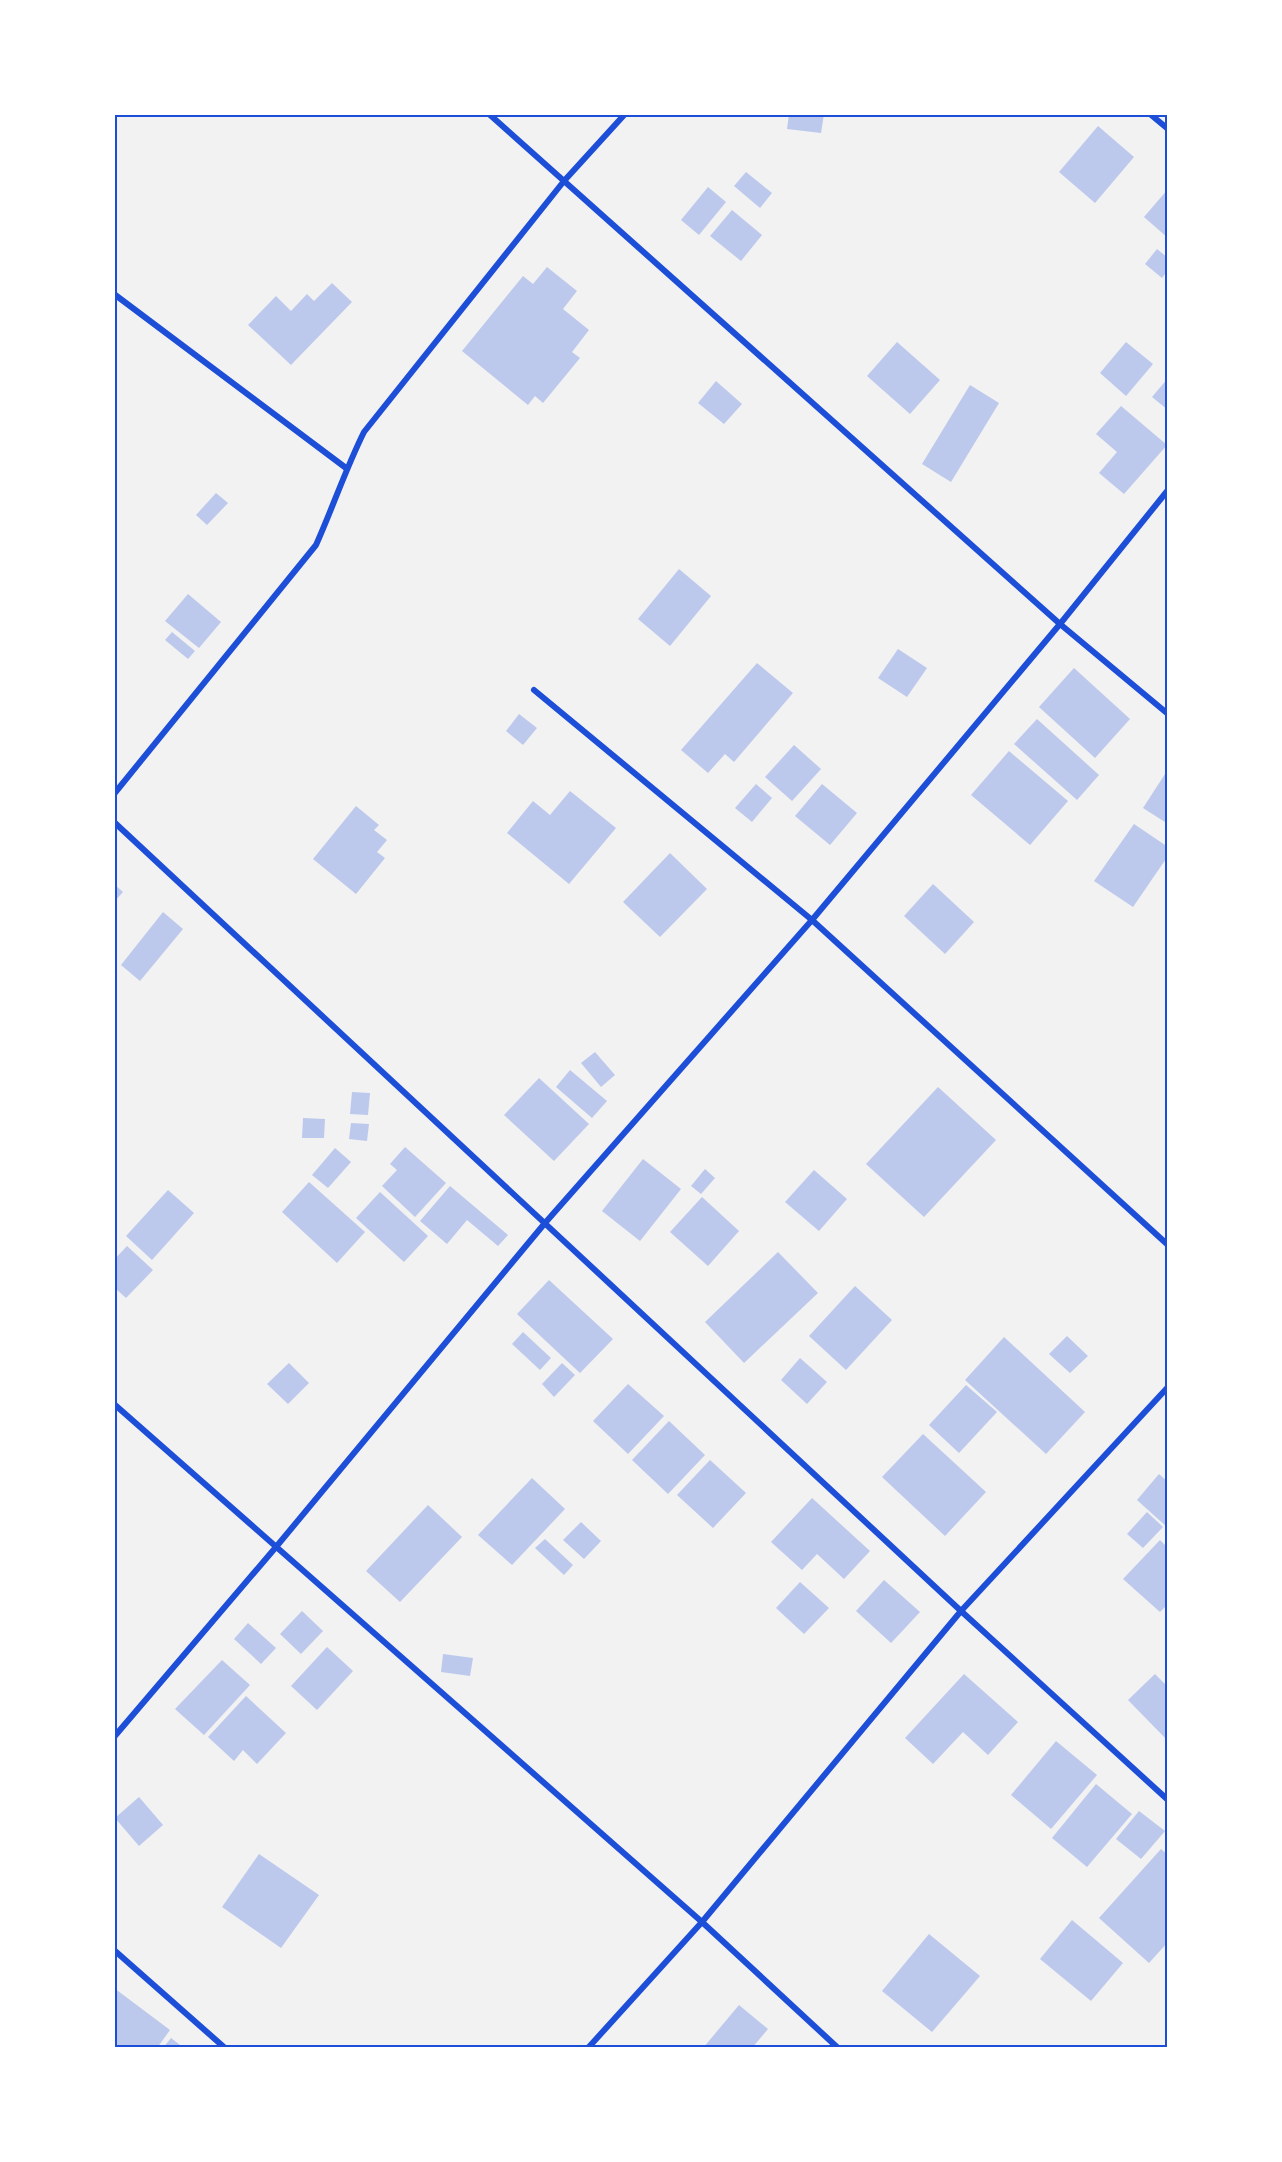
<svg xmlns="http://www.w3.org/2000/svg" width="1282" height="2162" font-family="'Work Sans',sans-serif">
	<style>
		.building { fill: #bdc9ec }
		.lines { fill: none; stroke-linecap: round; stroke-linejoin: round }
		.minor { stroke: #1d4ed8; stroke-width: 6 }
		.neatline { fill: none; stroke: #1d4ed8; stroke-width: 2 }
	</style>
	<rect width="100%" height="100%" fill="#f2f2f2"/>
	<g class="building">
		<path d="M789,114H824L821,133L787,129Z"/>
		<path d="M1098,126L1134,157L1095,203L1059,172Z"/>
		<path d="M746,172L772,193L760,208L734,186Z"/>
		<path d="M708,187L726,202L699,235L681,220Z"/>
		<path d="M1168,189V238L1144,217Z"/>
		<path d="M732,210L762,235L741,261L710,236Z"/>
		<path d="M1157,249L1168,258V270L1162,278L1145,264Z"/>
		<path d="M547,267L577,291L563,309L589,330L572,352L580,358L543,403L535,396L528,405L462,351L523,276L533,284Z"/>
		<path d="M332,283L352,302L291,365L248,325L276,296L291,311L307,294L314,301Z"/>
		<path d="M897,342L940,380L910,414L867,376Z"/>
		<path d="M1126,342L1153,364L1126,396L1100,373Z"/>
		<path d="M1168,378V410L1152,397Z"/>
		<path d="M716,381L742,404L724,424L698,403Z"/>
		<path d="M970,385L999,403L951,482L922,464Z"/>
		<path d="M1121,406L1167,445L1124,494L1099,473L1117,452L1096,434Z"/>
		<path d="M216,493L228,503L207,525L196,515Z"/>
		<path d="M679,569L711,596L670,646L638,619Z"/>
		<path d="M188,594L221,622L199,648L165,621Z"/>
		<path d="M172,632L195,651L188,659L165,640Z"/>
		<path d="M898,649L927,668L907,697L878,678Z"/>
		<path d="M757,663L793,693L734,762L725,754L708,773L681,750Z"/>
		<path d="M1074,668L1130,719L1095,758L1039,707Z"/>
		<path d="M519,714L537,728L523,745L506,731Z"/>
		<path d="M1037,719L1099,775L1077,800L1014,744Z"/>
		<path d="M794,745L821,769L792,801L765,777Z"/>
		<path d="M1009,751L1068,801L1030,845L971,795Z"/>
		<path d="M1165,774L1168,776V824L1143,808Z"/>
		<path d="M756,784L772,798L752,822L735,808Z"/>
		<path d="M822,784L857,813L830,845L795,816Z"/>
		<path d="M570,791L616,828L569,884L507,833L533,801L550,815Z"/>
		<path d="M356,806L379,825L374,830L387,840L377,852L385,858L356,894L313,859Z"/>
		<path d="M1134,824L1168,847V856L1133,907L1094,881Z"/>
		<path d="M670,853L707,889L660,937L623,902Z"/>
		<path d="M114,884L123,892L114,902Z"/>
		<path d="M933,884L974,922L945,954L904,916Z"/>
		<path d="M163,912L183,929L140,981L121,965Z"/>
		<path d="M595,1052L615,1075L601,1087L581,1063Z"/>
		<path d="M570,1070L607,1101L592,1118L556,1087Z"/>
		<path d="M539,1078L589,1124L554,1161L504,1115Z"/>
		<path d="M938,1087L996,1140L924,1217L866,1164Z"/>
		<path d="M352,1092L370,1093L368,1115L350,1114Z"/>
		<path d="M303,1118L325,1119L324,1138H302Z"/>
		<path d="M351,1123L369,1124L367,1141L349,1139Z"/>
		<path d="M405,1147L446,1183L415,1217L382,1186L397,1170L390,1164Z"/>
		<path d="M335,1148L351,1162L328,1188L312,1175Z"/>
		<path d="M643,1159L681,1189L640,1241L602,1211Z"/>
		<path d="M705,1169L715,1178L701,1194L691,1186Z"/>
		<path d="M814,1170L847,1199L819,1231L785,1202Z"/>
		<path d="M309,1182L365,1232L337,1263L282,1212Z"/>
		<path d="M450,1186L508,1235L498,1246L467,1220L447,1244L420,1221Z"/>
		<path d="M168,1190L194,1213L152,1260L126,1236Z"/>
		<path d="M380,1192L428,1236L404,1262L356,1218Z"/>
		<path d="M702,1197L739,1231L708,1266L670,1232Z"/>
		<path d="M127,1246L153,1270L126,1298L114,1287V1260Z"/>
		<path d="M778,1252L818,1293L744,1363L705,1322Z"/>
		<path d="M549,1280L613,1339L580,1373L517,1314Z"/>
		<path d="M855,1286L892,1320L846,1370L809,1336Z"/>
		<path d="M523,1332L551,1358L540,1370L512,1344Z"/>
		<path d="M1067,1336L1088,1356L1070,1373L1049,1354Z"/>
		<path d="M1004,1337L1085,1412L1046,1454L965,1380Z"/>
		<path d="M800,1358L827,1382L807,1404L781,1380Z"/>
		<path d="M289,1363L309,1383L288,1404L267,1384Z"/>
		<path d="M562,1363L575,1375L554,1397L542,1384Z"/>
		<path d="M628,1384L664,1416L628,1454L593,1421Z"/>
		<path d="M966,1385L997,1412L959,1453L929,1425Z"/>
		<path d="M669,1421L705,1455L668,1494L632,1460Z"/>
		<path d="M923,1434L986,1492L945,1536L882,1477Z"/>
		<path d="M710,1460L746,1493L713,1528L677,1495Z"/>
		<path d="M1159,1474L1168,1482V1528L1137,1500Z"/>
		<path d="M532,1478L565,1509L512,1565L478,1535Z"/>
		<path d="M812,1498L870,1551L844,1579L817,1554L802,1570L771,1542Z"/>
		<path d="M428,1505L462,1537L400,1602L366,1571Z"/>
		<path d="M1147,1512L1163,1527L1143,1548L1127,1534Z"/>
		<path d="M581,1522L601,1541L584,1559L563,1540Z"/>
		<path d="M545,1539L573,1565L564,1575L535,1548Z"/>
		<path d="M1160,1540L1168,1548V1604L1160,1612L1123,1579Z"/>
		<path d="M884,1580L920,1612L891,1643L856,1611Z"/>
		<path d="M800,1582L829,1608L804,1634L776,1608Z"/>
		<path d="M302,1611L323,1631L301,1654L280,1634Z"/>
		<path d="M248,1623L276,1648L261,1664L234,1639Z"/>
		<path d="M327,1647L353,1671L317,1710L291,1686Z"/>
		<path d="M443,1654L473,1658L470,1676L441,1672Z"/>
		<path d="M222,1660L250,1685L204,1735L175,1709Z"/>
		<path d="M964,1674L1018,1722L988,1755L963,1732L933,1764L905,1738Z"/>
		<path d="M1155,1674L1168,1687V1741L1128,1700Z"/>
		<path d="M246,1696L286,1733L257,1764L243,1750L234,1761L208,1737Z"/>
		<path d="M1056,1741L1097,1775L1051,1829L1011,1795Z"/>
		<path d="M1096,1784L1132,1814L1087,1867L1052,1838Z"/>
		<path d="M139,1797L163,1825L139,1846L115,1818Z"/>
		<path d="M1139,1811L1165,1831L1141,1859L1116,1839Z"/>
		<path d="M1161,1849L1168,1855V1942L1149,1963L1099,1918Z"/>
		<path d="M259,1854L319,1895L281,1948L222,1907Z"/>
		<path d="M1072,1920L1123,1963L1091,2001L1040,1959Z"/>
		<path d="M929,1934L980,1976L932,2032L882,1991Z"/>
		<path d="M114,1988L170,2030L157,2048H114Z"/>
		<path d="M739,2005L768,2029L752,2048H703Z"/>
		<path d="M171,2038L184,2048H163Z"/>
	</g>
	<g class="lines">
		<g class="minor">
			<path d="M489,114L1060,624L1168,714"/>
			<path d="M1150,114L1168,129"/>
			<path d="M114,294L346,468"/>
			<path d="M534,690L812,920L1168,1245"/>
			<path d="M114,794L316,545C333,507 346,468 364,432L564,181L625,114"/>
			<path d="M114,822L961,1611L1168,1800"/>
			<path d="M114,1404L702,1922L838,2048"/>
			<path d="M114,1737L276,1547L545,1223L812,920L1060,624L1168,490"/>
			<path d="M114,1950L225,2048"/>
			<path d="M588,2048L702,1922L961,1611L1168,1387"/>
		</g>
	</g>
	<rect width="1282" height="2162" fill="none" stroke="#ffffff" stroke-width="231"/>
	<rect x="116" y="116" width="1050" height="1930" class="neatline"/>
</svg>
